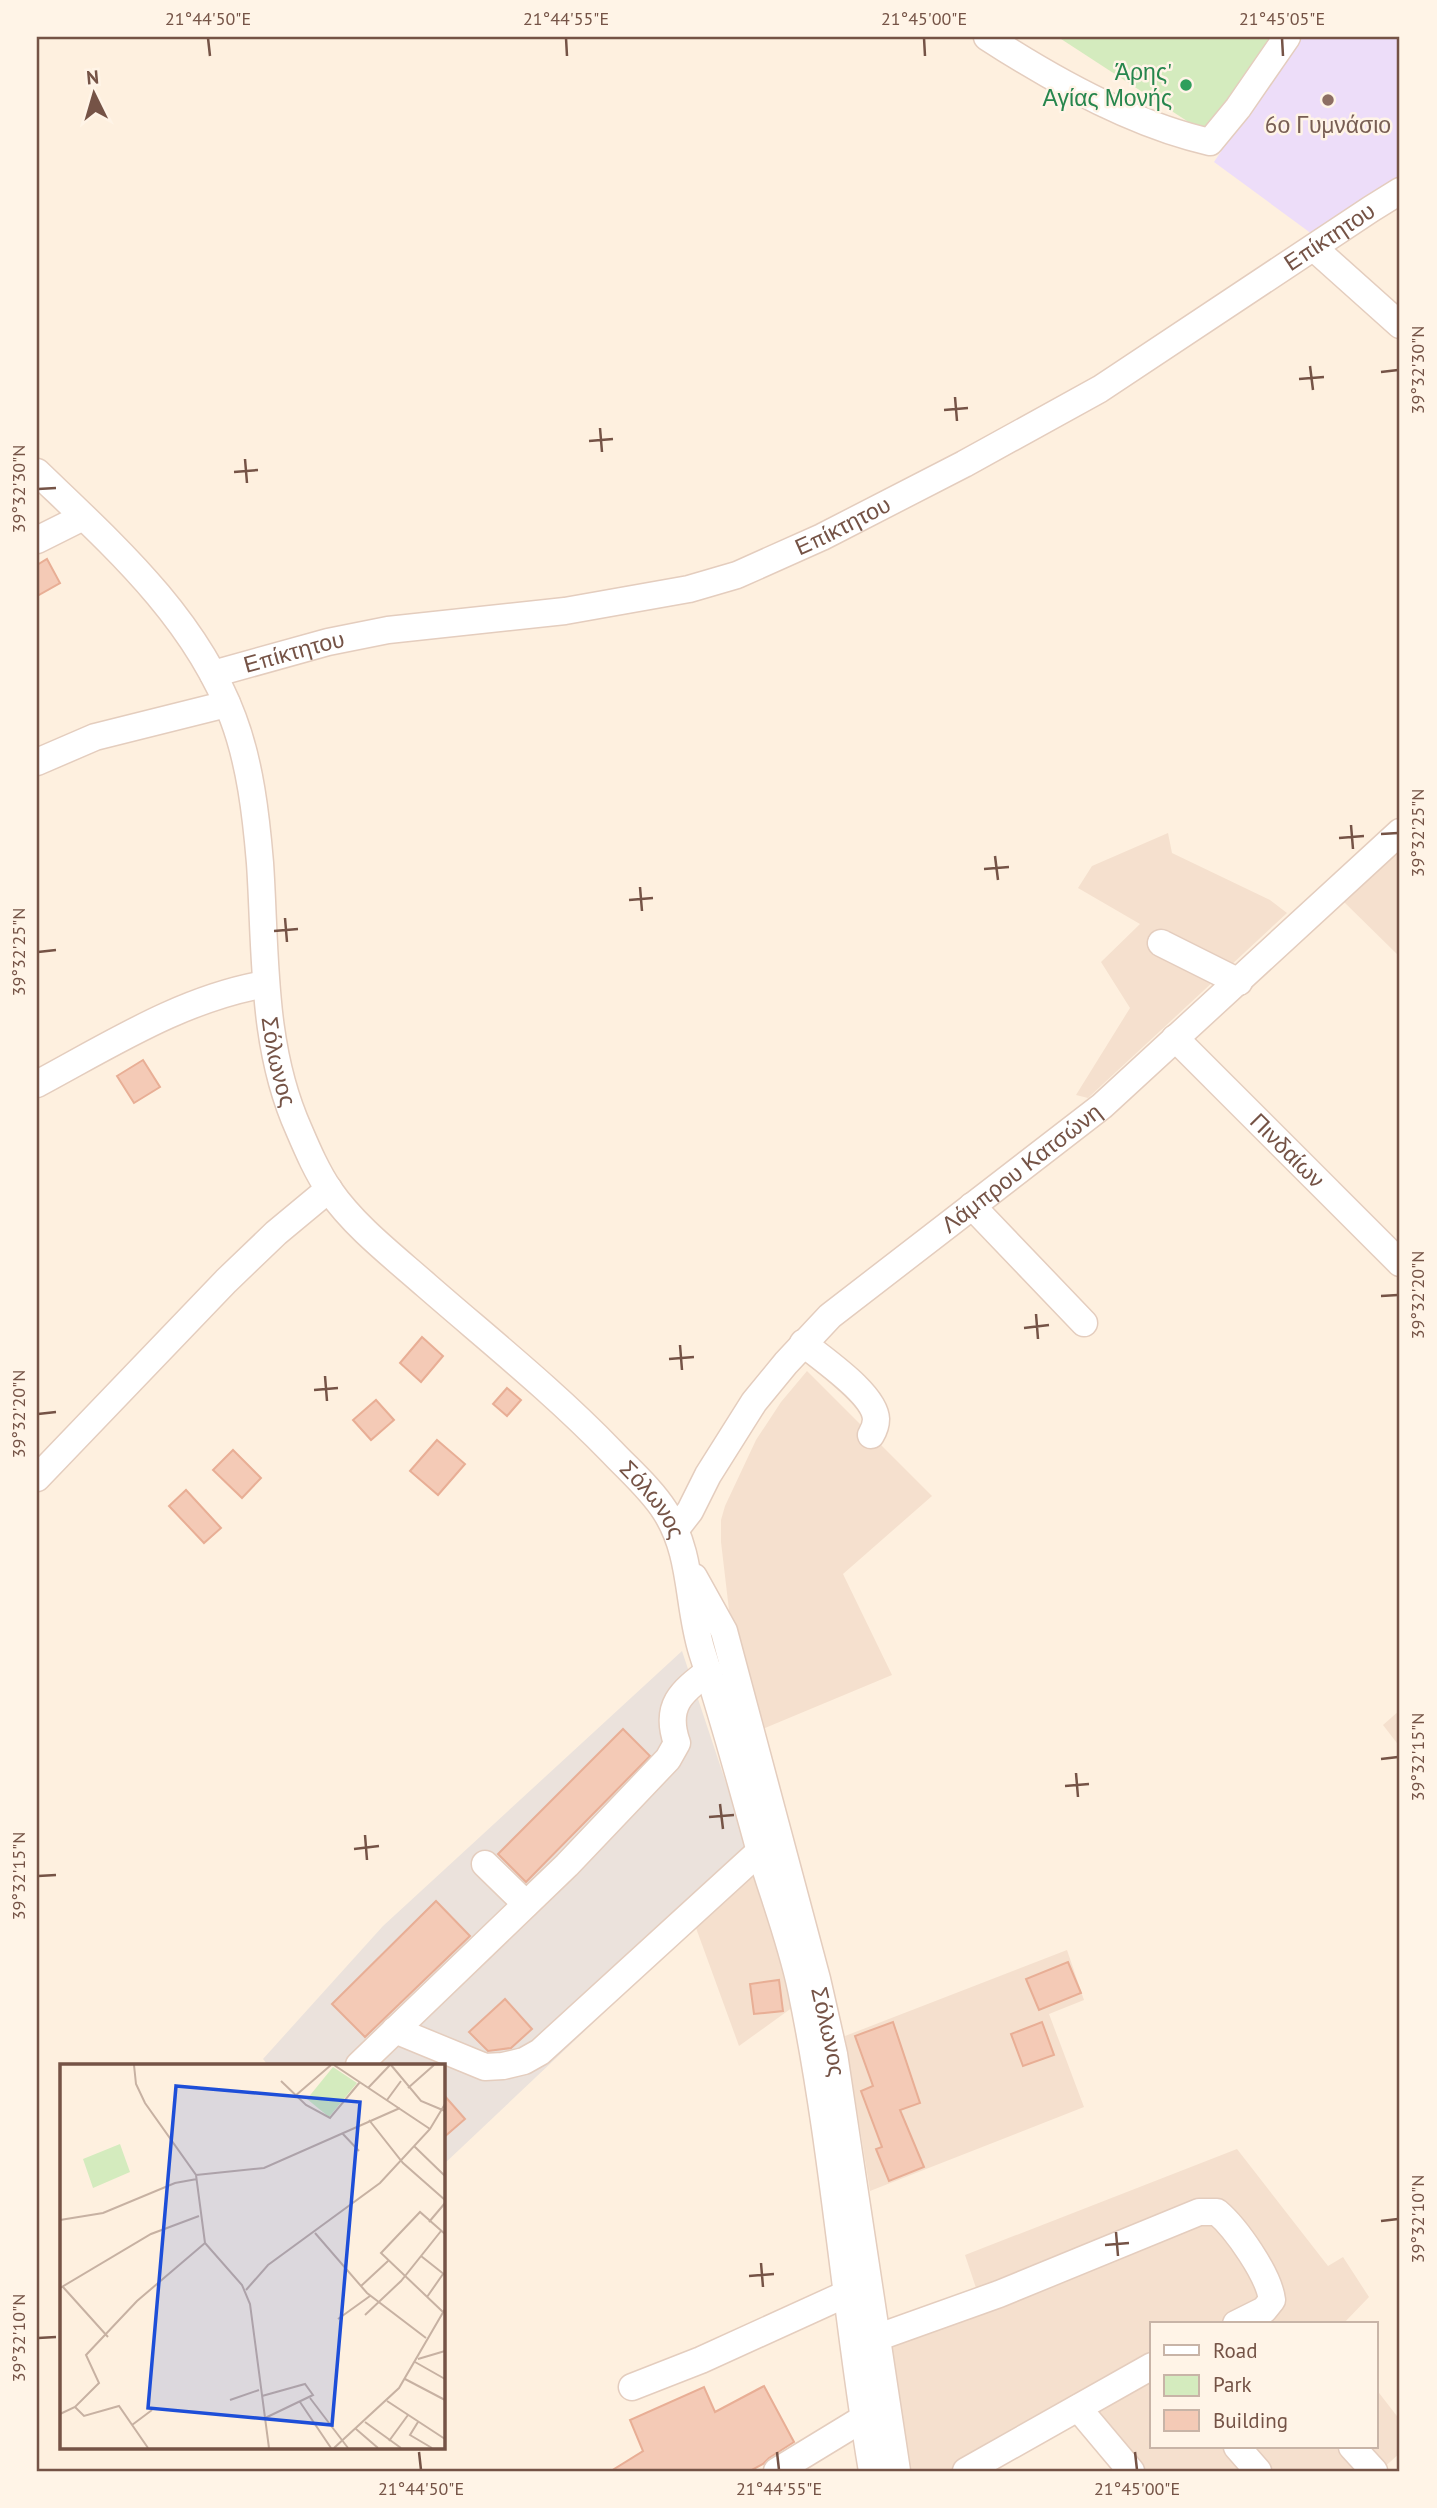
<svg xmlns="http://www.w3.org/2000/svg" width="1437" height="2508" font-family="'PT Sans',sans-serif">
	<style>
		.residential { fill: #f5e0ce }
		.industrial { fill: #ebe2dc }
		.education { fill: #edddf9 }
		.green { fill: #d4ebbe }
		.building { fill: #f4cab6; stroke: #e8ae95; stroke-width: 2 }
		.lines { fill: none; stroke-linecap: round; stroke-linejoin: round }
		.minor-casing { stroke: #e4cdbe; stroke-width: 29 }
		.minor { stroke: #fff; stroke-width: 26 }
		.ticks { fill: none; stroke: #755346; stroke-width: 2.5 }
		.leisure-dot { fill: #2e9e5b; stroke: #fff4e7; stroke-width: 2.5 }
		.education-dot { fill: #8d6e63; stroke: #fff4e7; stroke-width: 2.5 }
		.labels { text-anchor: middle; stroke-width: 5; stroke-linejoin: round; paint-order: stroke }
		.leisure-label { font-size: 23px; fill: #27864d; stroke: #fff4e7; text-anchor: end }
		.education-label { font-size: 23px; fill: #785e54; stroke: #fff4e7 }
		.street-label { font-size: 23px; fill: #755346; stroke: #fff4e7 }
		.inset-road { fill: none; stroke: #c7b1a2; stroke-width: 2 }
		.view { fill: #1d4ed8; fill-opacity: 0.15; stroke: #1d4ed8; stroke-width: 3.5 }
		.inset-edge { fill: none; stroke: #755346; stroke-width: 3.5 }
		.neatline { fill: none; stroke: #755346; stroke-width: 2.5 }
		.ticks-label { font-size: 18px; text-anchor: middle; fill: #755346 }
	</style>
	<rect width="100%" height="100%" fill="#fef0df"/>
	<g class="residential">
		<path d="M1168,833L1172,853L1270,900L1287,913L1088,1098L1076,1095L1130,1008L1101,962L1140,924L1078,888L1092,866Z"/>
		<path d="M1400,850V957L1341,899Z"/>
		<path d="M807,1371L932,1496L843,1574L892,1675L758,1731L731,1627L721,1542V1520L725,1506L756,1440L781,1402Z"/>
		<path d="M1400,1710V1747L1383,1725Z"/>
		<path d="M755,1870L760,1872L793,2007L739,2046L696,1928Z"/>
		<path d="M1067,1950L1084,2000L1049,2014L1084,2107L870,2191L845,2036Z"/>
		<path d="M1237,2149L1328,2266L1343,2257L1369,2297L1343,2324H1152V2447H1376V2389L1400,2420V2453L1380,2471H1140L1084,2397L951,2471H906L883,2343L983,2309L965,2255Z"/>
	</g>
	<path class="industrial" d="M682,1651L755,1870L443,2165V2065H268L263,2059L383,1926Z"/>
	<path class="education" d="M1297,37H1400V177L1312,234L1214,162Z"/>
	<path class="green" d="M1058,37H1272L1207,134Z"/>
	<g class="building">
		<path d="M47,559L60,583L37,596V565Z"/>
		<path d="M143,1060L160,1087L134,1103L117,1076Z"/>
		<path d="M422,1337L443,1356L421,1382L400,1363Z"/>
		<path d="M507,1388L521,1400L507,1416L493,1404Z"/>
		<path d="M376,1400L394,1420L371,1440L353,1420Z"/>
		<path d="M437,1440L465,1464L438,1495L410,1471Z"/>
		<path d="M233,1450L261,1478L242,1498L213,1470Z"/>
		<path d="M186,1490L221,1528L204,1543L169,1506Z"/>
		<path d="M623,1729L650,1756L526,1882L498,1854Z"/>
		<path d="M436,1901L470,1936L365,2037L332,2004Z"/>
		<path d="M1068,1962L1081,1993L1039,2010L1026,1979Z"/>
		<path d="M779,1980L783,2011L754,2014L750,1984Z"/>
		<path d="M505,1999L532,2029L511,2048L488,2051L469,2032Z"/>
		<path d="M893,2022L920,2103L900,2110L924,2167L889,2181L876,2149L882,2147L861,2091L873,2086L855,2036Z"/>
		<path d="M1042,2022L1054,2055L1023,2066L1011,2034Z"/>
		<path d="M443,2094L465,2119L443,2138Z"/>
		<path d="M764,2386L794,2442L769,2458L763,2464L750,2471H611L643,2451L630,2420L704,2387L715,2412Z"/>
	</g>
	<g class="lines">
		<g class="minor-casing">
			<g id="minor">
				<path d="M987,37C1053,80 1133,125 1210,142L1238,108L1287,37"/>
				<path d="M1314,248L1400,325"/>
				<path id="s1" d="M37,472C113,545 195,617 233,718C250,763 256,815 260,863C266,952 261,1046 299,1130C308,1151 317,1172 330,1191C355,1227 393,1256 427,1286C489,1340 554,1392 612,1452C630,1471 651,1489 665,1511C693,1554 687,1604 702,1652C723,1717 741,1782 759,1848C773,1895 791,1941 801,1989C834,2148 845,2311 872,2471"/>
				<path d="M37,540L83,517"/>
				<path id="s2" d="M213,674L328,642L388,630L565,611L689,589L737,575L822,537L964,464L1100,389L1371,209L1400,191"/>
				<path d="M37,762L95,737L227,704"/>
				<path d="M1161,943L1239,982"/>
				<path id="s3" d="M1175,1038L1400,1263"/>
				<path d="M37,1084C110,1045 183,998 266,984"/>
				<path d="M972,1206L1084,1323"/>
				<path d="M803,1343C822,1359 875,1394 876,1419C876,1425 874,1430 871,1435"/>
				<path d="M37,1478L226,1281L276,1233L329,1189"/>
				<path id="s4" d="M676,1529L690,1511L708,1475L754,1402L786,1363L830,1316L1102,1106L1400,832"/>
				<path id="s5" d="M694,1577L724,1631L817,1979L834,2054L897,2471"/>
				<path d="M485,1864L526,1904"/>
				<path d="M395,2030L485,2067L503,2066L524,2061L540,2052L760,1851"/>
				<path d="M359,2065L567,1865L668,1759L677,1743C664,1706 681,1692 709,1671"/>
				<path d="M876,2338L999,2294L1199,2212H1217C1236,2228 1269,2275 1272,2300L1264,2310L1236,2324"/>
				<path d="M632,2387L701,2360L846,2294"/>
				<path d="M1078,2408L1131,2471"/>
				<path d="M1237,2447L1258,2471"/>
				<path d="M1352,2447L1374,2471"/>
				<path d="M777,2471L864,2418"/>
				<path d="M966,2471L1152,2366"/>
			</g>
		</g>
		<use href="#minor" class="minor"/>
	</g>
	<path class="ticks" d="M208,38L210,56M566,38L567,56M924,38L925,56M1282,38L1283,56M1310,366L1313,390M1381,372L1398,370M1299,379L1324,377M955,397L957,421M944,410L968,408M600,428L602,452M589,441L613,439M245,459L247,483M234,472L258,470M38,489L56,488M1351,825L1353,849M1381,834L1398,833M1339,838L1364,836M995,856L998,880M984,869L1009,867M640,887L642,911M629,900L653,898M285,918L287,942M274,931L298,929M38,952L56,950M1381,1296L1398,1295M1036,1314L1038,1339M1024,1328L1049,1325M680,1345L682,1370M669,1359L694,1357M325,1376L327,1401M314,1390L338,1388M38,1414L56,1412M1381,1759L1398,1757M1076,1773L1078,1797M1065,1786L1089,1784M720,1804L723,1829M709,1817L734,1815M365,1835L367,1860M354,1849L379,1846M38,1876L56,1875M1381,2221L1398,2219M1116,2232L1118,2256M1105,2245L1129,2243M761,2263L763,2287M749,2276L774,2274M38,2338L56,2337M419,2452L421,2470M777,2452L779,2470M1135,2452L1137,2470"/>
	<circle class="leisure-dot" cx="1186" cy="85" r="7"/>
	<circle class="education-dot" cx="1328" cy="100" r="7"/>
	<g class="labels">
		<g class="leisure-label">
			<text x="1172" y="80">Άρης'<tspan x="1172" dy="26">Αγίας Μονής</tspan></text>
		</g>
		<g class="education-label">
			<text x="1328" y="133">6ο Γυμνάσιο</text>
		</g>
		<g class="street-label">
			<text dy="8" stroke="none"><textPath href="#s2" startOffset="1218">Επίκτητου</textPath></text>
			<text dy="8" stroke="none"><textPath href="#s2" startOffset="651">Επίκτητου</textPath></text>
			<text dy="8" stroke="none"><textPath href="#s2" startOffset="84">Επίκτητου</textPath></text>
			<text dy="8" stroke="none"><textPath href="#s1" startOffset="665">Σόλωνος</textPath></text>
			<text dy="8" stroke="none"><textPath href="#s3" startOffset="159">Πινδαίων</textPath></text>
			<text dy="8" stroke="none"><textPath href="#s4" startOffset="506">Λάμπρου Κατσώνη</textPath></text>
			<text dy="8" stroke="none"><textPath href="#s1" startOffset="1253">Σόλωνος</textPath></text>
			<text dy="8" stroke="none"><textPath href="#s5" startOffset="476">Σόλωνος</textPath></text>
		</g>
	</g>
	<g transform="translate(60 2064)">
		<rect width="385" height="385" fill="#fef0df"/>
		<path d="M273,3L297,19L269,53L247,35ZM60,80L70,108L33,124L23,95Z" fill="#d4ebbe"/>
		<path class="inset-road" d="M74,1L76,20L85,39L136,111L145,179L182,221L190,240L209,384M274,1L370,65M331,1L361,37L385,47M221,17L246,41L270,54L300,18M308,24L330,1M348,24L374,1M235,32L271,1M327,36L341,17M309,56L343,99L385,136M282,69L299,87M354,82L385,112M136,111L204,104L340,44M0,156L43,149L115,119L137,115M369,158L385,139M255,169L307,229L366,274M361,192L385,211M301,222L328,197M3,223L48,273M0,224L91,170L139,152M186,226L208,201L320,119L370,65L385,40M367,233L383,210M383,248L321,189L360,148L385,170M305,251L341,217L381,167M278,255L310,232M358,295L385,287M355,298L385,315M345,315L385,336M202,332L245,320L253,331L203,355M250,334L288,384M170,336L199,326M327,337L385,375M240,338L271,384M15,343L24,352L59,342L88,384M0,350L15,343L39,319L26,291L77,237L145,179M305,358L341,384M358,358L350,371L372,384M72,361L92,346M296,365L318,384M329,377L348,351M274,384L339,324L385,245"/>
		<path class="view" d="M116,22L300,38L272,361L88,344Z"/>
		<rect width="385" height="385" class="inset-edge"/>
	</g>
	<rect width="1437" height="2508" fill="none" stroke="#fff4e7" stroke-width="77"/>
	<rect x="1150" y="2322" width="228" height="126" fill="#fff4e7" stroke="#c8b4a7" stroke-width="2"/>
	<rect x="1164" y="2345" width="35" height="10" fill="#ffffff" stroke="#c8b4a7" stroke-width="2"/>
	<text x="1213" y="2358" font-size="21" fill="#755346">Road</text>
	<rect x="1164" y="2375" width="35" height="21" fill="#d4ebbe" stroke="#c8b4a7" stroke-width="2"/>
	<text x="1213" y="2392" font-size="21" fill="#755346">Park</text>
	<rect x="1164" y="2410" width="35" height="21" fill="#f4cab6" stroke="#c8b4a7" stroke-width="2"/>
	<text x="1213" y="2428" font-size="21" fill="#755346">Building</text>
	<g transform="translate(94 94) rotate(355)" stroke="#fff4e7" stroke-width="5" paint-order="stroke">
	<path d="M0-5L12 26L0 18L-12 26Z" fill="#755346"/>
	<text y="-10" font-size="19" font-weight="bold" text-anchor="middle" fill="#755346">N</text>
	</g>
	<rect x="38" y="38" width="1360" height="2432" class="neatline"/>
	<g class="ticks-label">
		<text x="208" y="25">21°44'50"E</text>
		<text x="566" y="25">21°44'55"E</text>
		<text x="924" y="25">21°45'00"E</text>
		<text x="1282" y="25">21°45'05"E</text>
		<text transform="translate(1418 370) rotate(-90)" y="6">39°32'30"N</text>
		<text transform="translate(19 489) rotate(-90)" y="6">39°32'30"N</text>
		<text transform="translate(1418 833) rotate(-90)" y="6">39°32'25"N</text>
		<text transform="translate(19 952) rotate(-90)" y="6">39°32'25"N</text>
		<text transform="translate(1418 1295) rotate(-90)" y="6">39°32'20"N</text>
		<text transform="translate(19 1414) rotate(-90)" y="6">39°32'20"N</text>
		<text transform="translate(1418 1757) rotate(-90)" y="6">39°32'15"N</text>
		<text transform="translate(19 1876) rotate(-90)" y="6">39°32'15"N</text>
		<text transform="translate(1418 2219) rotate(-90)" y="6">39°32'10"N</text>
		<text transform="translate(19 2338) rotate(-90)" y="6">39°32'10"N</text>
		<text x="421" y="2495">21°44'50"E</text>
		<text x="779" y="2495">21°44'55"E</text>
		<text x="1137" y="2495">21°45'00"E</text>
	</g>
</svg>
